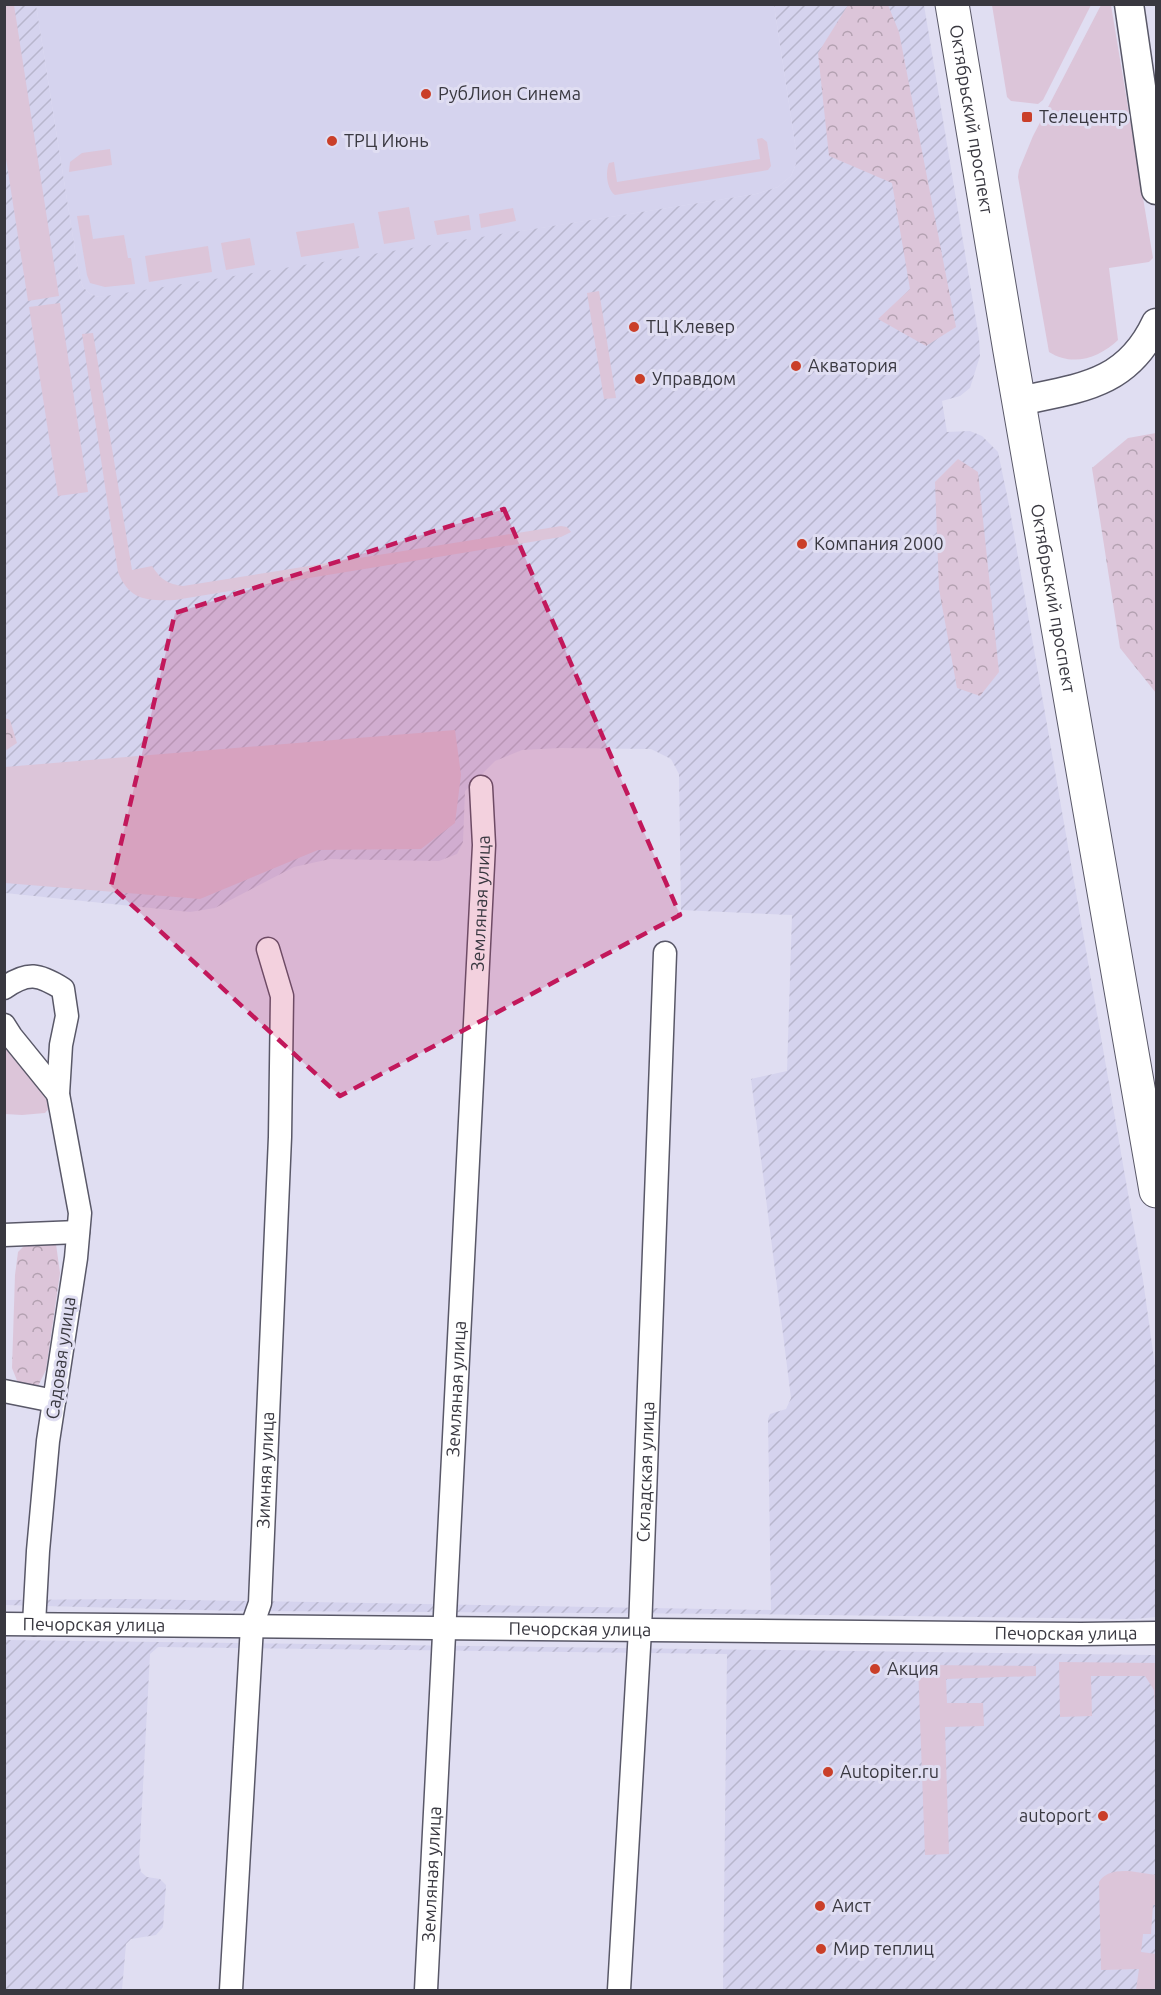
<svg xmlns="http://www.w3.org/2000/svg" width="1161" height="1995" font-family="Ubuntu,sans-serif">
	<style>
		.built { fill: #d5d3ee }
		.industrial { fill: url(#industrial-furrows) }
		.green { fill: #dcc5d9 }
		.forest { fill: url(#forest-crowns) }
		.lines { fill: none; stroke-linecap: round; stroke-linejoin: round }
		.minor-casing { stroke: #595868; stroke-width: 25 }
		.tertiary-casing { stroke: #595868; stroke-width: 31 }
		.primary-casing { stroke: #595868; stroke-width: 35 }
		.minor { stroke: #fff; stroke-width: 22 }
		.tertiary { stroke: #fff; stroke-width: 28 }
		.primary { stroke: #fff; stroke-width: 33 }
		.marked { fill: #c2185b; fill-opacity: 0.2; stroke: #c2185b; stroke-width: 4.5; stroke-dasharray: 12 8; stroke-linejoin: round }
		.poi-dot { fill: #ca3f29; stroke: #e0def2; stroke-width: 2 }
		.labels { text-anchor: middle; stroke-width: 6; stroke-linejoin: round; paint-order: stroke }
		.poi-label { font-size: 18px; fill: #393840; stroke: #e0def2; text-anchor: start }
		.street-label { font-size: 18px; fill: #393840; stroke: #e0def2 }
	</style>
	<defs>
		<pattern id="industrial-furrows" width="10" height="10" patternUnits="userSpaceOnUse" patternTransform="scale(1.5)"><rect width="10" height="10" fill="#d5d3ee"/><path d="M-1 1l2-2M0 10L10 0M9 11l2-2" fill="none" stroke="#b8b6cd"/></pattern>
		<pattern id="forest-crowns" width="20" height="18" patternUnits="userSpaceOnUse" patternTransform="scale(1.5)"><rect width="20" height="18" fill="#dcc5d9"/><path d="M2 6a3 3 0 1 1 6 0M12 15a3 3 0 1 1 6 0" fill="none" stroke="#b3a1b1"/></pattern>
	</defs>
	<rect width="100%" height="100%" fill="#e0def2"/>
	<path class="built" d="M36,5H774L796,150V164L791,176L778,187L756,194L113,296L99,297L90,294L83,287L79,275Z"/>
	<g class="industrial">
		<path d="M5,5H36L79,275L83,287L90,294L99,297L756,194L778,187L791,176L796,164V150L774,5H924L979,338L980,356L970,388L960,396L942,401L947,432L970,431L982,436L998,452L1009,505L1143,1280L1156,1373V1617L1134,1619L746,1614L238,1611L5,1605V1600L131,1599L771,1610L768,1419L770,1414L786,1409L791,1398L751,1079L787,1071L792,915L681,910L679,774L671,759L651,749L560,748L522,750L495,761L465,791L463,842L457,854L439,861L330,859L294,867L215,908L190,912L5,893Z"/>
		<path d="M5,1640L1156,1655V1990H723L727,1654L158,1647L150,1654L139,1862L141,1872L147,1877L160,1879L166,1885L163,1927L156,1935L131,1939L126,1944L122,1990H5Z"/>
	</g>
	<g class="green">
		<path d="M4,5H14L59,296L28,301L5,152Z"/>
		<path d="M992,5H1091L1043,100L1038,104L1011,101L1007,97Z"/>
		<path d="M1101,5H1111L1153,258L1149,262L1109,268L1118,340C1099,358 1073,367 1049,352L1018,177L1019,170L1033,136Z"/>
		<path d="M762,138L767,142L771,166L768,170L615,195C607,189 605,173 609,163L614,162L617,182L760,159L757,139Z"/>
		<path d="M110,149L112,165L69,172L70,162L82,153Z"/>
		<path d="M409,207L415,239L384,244L378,212Z"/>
		<path d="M513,208L516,221L481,228L479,214Z"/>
		<path d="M89,215L93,239L124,235L128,258H131L135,284L105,287L90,283L87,275L77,216Z"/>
		<path d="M469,215L471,230L437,235L434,221Z"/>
		<path d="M354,223L359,248L301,257L296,232Z"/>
		<path d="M250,238L255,265L226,270L221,243Z"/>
		<path d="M208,246L212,272L149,282L145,256Z"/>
		<path d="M599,291L616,398L604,399L587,293Z"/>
		<path d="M60,303L88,492L58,496L29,307Z"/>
		<path d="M93,333L132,570L152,566C161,580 168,584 183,586L561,526L567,527L571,532L561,537L175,600C146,601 129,600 118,572L82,334Z"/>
		<path d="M455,730L461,775L455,823L421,849L318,850L200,899L5,883V767Z"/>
		<path d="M4,1039L51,1095L52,1105L45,1113L22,1115L5,1114Z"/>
		<path d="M1059,1662L1156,1663V1723L1154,1690L1145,1676H1091L1092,1716L1060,1717Z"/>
		<path d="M918,1665L1036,1666V1676L946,1679L947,1703H983L984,1726L945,1727L949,1854L925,1855Z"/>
		<path d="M1129,1871L1156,1875V1905H1153L1151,1934H1143L1141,1952L1156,1954V1990H1136L1139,1969L1101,1970L1099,1882C1106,1871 1117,1871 1129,1871Z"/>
	</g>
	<g class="forest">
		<path d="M848,5H888L899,32L956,327L926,346L878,319L910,289L892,183L829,156L818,53Z"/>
		<path d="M1156,433V693L1120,648L1092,468L1128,438Z"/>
		<path d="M958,459L978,472L999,672L980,696L957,688L939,589L935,482Z"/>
		<path d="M5,718L10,720L17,743L5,751Z"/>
		<path d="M26,1244H56L60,1273L46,1370L37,1388L18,1383L12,1368L15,1275L18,1252Z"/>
	</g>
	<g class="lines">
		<g class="minor-casing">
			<g id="minor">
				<path d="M4,988C28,971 39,974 63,989L67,1016L61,1045L58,1094L80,1213L76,1258L48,1441L38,1551L34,1624"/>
				<path d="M4,1025L11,1036L58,1094"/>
				<path d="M4,1235L78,1232"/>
				<path d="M4,1391L54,1401"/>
				<path id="s1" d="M4,1624L1081,1634L1156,1633"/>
				<path id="s2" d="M231,1990L252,1626L260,1603L280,1137L282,996L268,949"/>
				<path id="s3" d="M426,1990L484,845L481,787"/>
				<path id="s4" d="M619,1990L640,1630L665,953"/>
			</g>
		</g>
		<g class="tertiary-casing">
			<g id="tertiary">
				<path d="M1129,4L1156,190"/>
				<path d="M1019,401C1080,388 1127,385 1156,323"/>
			</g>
		</g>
		<g class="primary-casing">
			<g id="primary">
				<path id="s5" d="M952,4L1010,351L1156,1191"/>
			</g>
		</g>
		<use href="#minor" class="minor"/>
		<use href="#tertiary" class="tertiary"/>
		<use href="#primary" class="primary"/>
	</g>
	<path class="marked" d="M504,509L680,915L340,1096L111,886L175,613Z"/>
	<g class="poi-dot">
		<circle cx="426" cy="94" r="6"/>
		<rect x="1021" y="111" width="12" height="12" rx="3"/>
		<circle cx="332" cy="141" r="6"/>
		<circle cx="634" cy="327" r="6"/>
		<circle cx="796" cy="366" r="6"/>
		<circle cx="640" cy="379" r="6"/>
		<circle cx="802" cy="544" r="6"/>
		<circle cx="875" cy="1669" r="6"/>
		<circle cx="828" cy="1772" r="6"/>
		<circle cx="1103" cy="1816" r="6"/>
		<circle cx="820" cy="1906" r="6"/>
		<circle cx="821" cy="1949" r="6"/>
	</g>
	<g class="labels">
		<g class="poi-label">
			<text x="438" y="100">РубЛион Синема</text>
			<text x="1039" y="123">Телецентр</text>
			<text x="344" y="147">ТРЦ Июнь</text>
			<text x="646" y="333">ТЦ Клевер</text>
			<text x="808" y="372">Акватория</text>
			<text x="652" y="385">Управдом</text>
			<text x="814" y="550">Компания 2000</text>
			<text x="887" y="1675">Акция</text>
			<text x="840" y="1778">Autopiter.ru</text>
			<text x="1091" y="1822" text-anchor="end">autoport</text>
			<text x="832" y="1912">Аист</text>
			<text x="833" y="1955">Мир теплиц</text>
		</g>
		<g class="street-label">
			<text dy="6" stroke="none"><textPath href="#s5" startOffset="117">Октябрьский проспект</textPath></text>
			<text dy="6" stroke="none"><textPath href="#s5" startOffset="603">Октябрьский проспект</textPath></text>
			<text dy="6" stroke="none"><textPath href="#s3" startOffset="1088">Земляная улица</textPath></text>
			<text transform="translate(61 1358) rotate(-82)" y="6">Садовая улица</text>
			<text dy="6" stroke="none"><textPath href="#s3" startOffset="602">Земляная улица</textPath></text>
			<text dy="6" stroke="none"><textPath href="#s2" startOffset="522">Зимняя улица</textPath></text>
			<text dy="6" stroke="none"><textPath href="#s4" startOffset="519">Складская улица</textPath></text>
			<text dy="6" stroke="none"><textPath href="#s1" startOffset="90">Печорская улица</textPath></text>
			<text dy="6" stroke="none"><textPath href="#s1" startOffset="576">Печорская улица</textPath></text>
			<text dy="6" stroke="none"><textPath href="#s1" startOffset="1062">Печорская улица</textPath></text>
			<text dy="6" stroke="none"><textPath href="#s3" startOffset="116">Земляная улица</textPath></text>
		</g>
	</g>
	<rect width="1161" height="1995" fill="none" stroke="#393840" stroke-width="12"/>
</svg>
